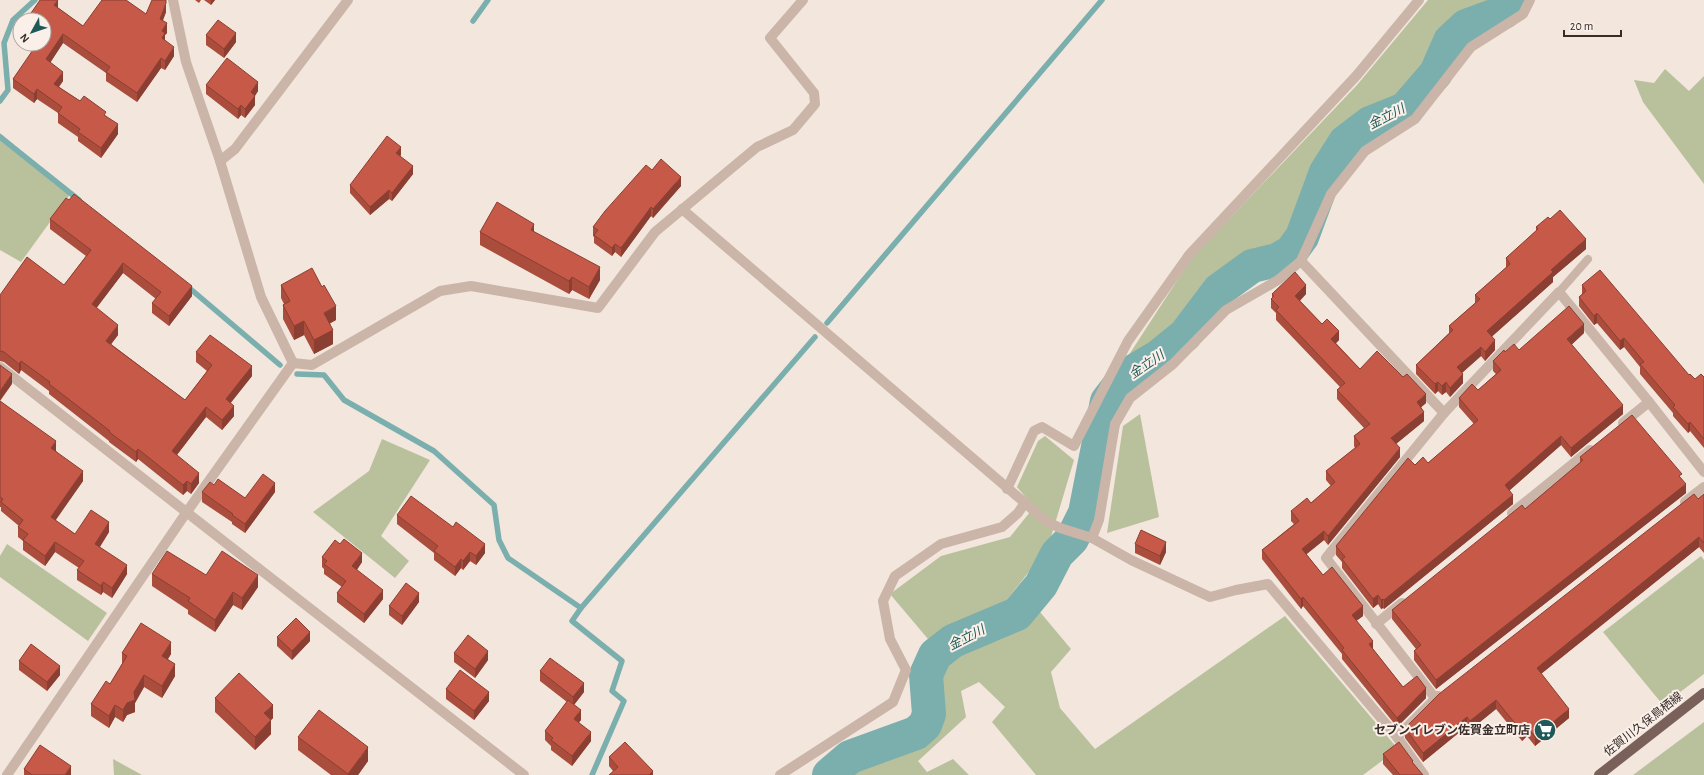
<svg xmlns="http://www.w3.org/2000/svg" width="1704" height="775" font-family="'Alegreya Sans','Noto Sans JP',sans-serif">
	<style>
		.green { fill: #b9c19c }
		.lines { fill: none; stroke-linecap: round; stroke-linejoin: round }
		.stream { stroke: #7bafad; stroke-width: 5.5 }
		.river { stroke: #7bafad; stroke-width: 34 }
		.lane { stroke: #cab5a8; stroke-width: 8 }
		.street { stroke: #cab5a8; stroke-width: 10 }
		.primary { stroke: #796159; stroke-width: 10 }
		.wall { fill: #aa4d3d }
		.shaded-wall { fill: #8b3e32 }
		.building { fill: #c65947; stroke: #8b3e32 }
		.labels { text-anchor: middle; stroke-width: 4; stroke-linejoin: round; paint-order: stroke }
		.street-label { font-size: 12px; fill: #372c28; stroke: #faf0e9 }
		.poi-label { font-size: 12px; font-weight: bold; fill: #372c28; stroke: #faf0e9; text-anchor: end }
		.water-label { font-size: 13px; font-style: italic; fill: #1e5957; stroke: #faf0e9 }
	</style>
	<rect width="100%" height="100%" fill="#f2e6dd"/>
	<g class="green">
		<path d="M1428,0H1505L1504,3L1450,26L1428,71L1401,101L1368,113L1328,150L1284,245L1222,276L1166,343L1123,364L1191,259L1357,85Z"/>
		<path d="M1665,69L1689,91L1704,76V184L1643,102L1634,80L1654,83Z"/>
		<path d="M0,133L71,193L21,262L0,250Z"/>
		<path d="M1140,414L1159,517L1107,533L1123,426Z"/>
		<path d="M1045,436L1074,460L1048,547L999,610L928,639L890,594L941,556L1010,537L1034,507L1017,487L1038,441Z"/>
		<path d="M382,439L430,460L381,536L409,561L395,578L313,512L369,471Z"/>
		<path d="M7,544L107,613L88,641L0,577V556Z"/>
		<path d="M1701,556L1704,560V674L1663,705L1603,632Z"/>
		<path d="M1040,612L1071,649L1051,672L1060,708L1095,749L1285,616L1398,749L1363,775H1036L992,722L1005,707L979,682L961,691L966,717L918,761L927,772L953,759L969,775H845L859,764L908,750L933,732L942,700L940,667L959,654L1001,639Z"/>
		<path d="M1704,722V775H1633Z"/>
		<path d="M113,759L142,775H114Z"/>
	</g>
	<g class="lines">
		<g class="stream">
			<path d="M473,21L488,0"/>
			<path d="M0,101L8,90L4,43L13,20L35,0"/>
			<path d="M0,137L79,200"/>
			<path d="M187,286L280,365"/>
			<path d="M827,323L1102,0"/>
			<path d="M297,374L324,375L344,400L434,451L494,505L499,540L508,558L581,608L572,621L622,661L612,691L624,701L592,775"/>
			<path d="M581,608L815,337"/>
		</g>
		<path class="river" d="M829,775L850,757L916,733L925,725L929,714L926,675L935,655L953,641L1017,614L1041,585L1057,554L1072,539L1085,513L1107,401L1127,375L1159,356L1185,335L1219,290L1252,266L1277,260L1291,252L1302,237L1326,172L1345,142L1370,123L1405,109L1436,73L1450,41L1466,26L1504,12L1516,0"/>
		<path class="lane" d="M1559,292L1588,259"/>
		<g class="street">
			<path d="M173,0L186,62L220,161L261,297L293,363"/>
			<path d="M220,161L235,149L348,0"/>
			<path d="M682,209L1046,521L1060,528L1092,538L1131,560L1210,597L1236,590L1268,584L1397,737L1424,775"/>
			<path d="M1301,261L1444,413"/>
			<path d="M293,363L312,365L440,291L471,286L598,308L655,232L757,147L793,130L815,104L814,93L770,38L803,0"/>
			<path d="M0,367L524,775"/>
			<path d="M1623,423L1649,402"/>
			<path d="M1007,489L1034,431L1042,427L1074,446L1128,341L1189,255L1357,75L1419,0"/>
			<path d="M1685,502L1704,487"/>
			<path d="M1512,513L1590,450"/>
			<path d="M1092,538L1099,520L1115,424L1130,398L1173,364L1226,310L1278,280L1301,261L1331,194L1365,151L1415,119L1471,47L1523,14L1530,0"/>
			<path d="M1376,624L1402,603"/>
			<path d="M1435,698L1326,558L1444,413L1559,292L1649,402L1704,472"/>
			<path d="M1397,737L1438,696"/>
			<path d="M7,775L186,513L293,363"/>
			<path d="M780,775L893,702L906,670L890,639L883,601L895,576L941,544L1002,527L1018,513L1024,504"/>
		</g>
		<path class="primary" d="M1599,775L1704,693"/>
	</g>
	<g class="wall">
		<path d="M195,0H201L199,3Z"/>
		<path d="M204,0H215L211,5Z"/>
		<path d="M58,8L83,26L146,14L166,12L163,20L167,33L165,35V41L174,56L165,70L161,68L137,102L106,81V73L63,43L50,63L63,81L59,87L80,101L106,116L118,134L101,158L78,141V137L58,123V113L37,99L34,103L13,88V79L44,44V20H29V16Z"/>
		<path d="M206,35L236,42L224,58L206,45Z"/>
		<path d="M206,85L258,91L255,96V105L245,118L241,115L238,119L206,94Z"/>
		<path d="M401,155L400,156L413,174L392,201L389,199L370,215L350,193V185Z"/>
		<path d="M652,170L681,186L653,218L651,216L621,257L615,252L612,256L594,243V237L593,236V227Z"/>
		<path d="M50,219L192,296L169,326L152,313V303L156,299L123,273L96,308L118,335L111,344L185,400L207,371L196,362V352L252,376L230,403L234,416L222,430L206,417L177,455L199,483L191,494L187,491L183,495L138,459L136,462L109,442V441L49,394V391L21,370L19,374L4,362L0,361V295L64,285L86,256L50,229Z"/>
		<path d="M1550,219L1586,249L1553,277V282L1492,336L1495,350L1485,361L1481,356L1462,373L1463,383L1450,397L1446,392L1442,395L1438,391L1435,394L1416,374V365L1449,333V326L1475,303V295L1506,268V258L1536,231V227Z"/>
		<path d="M480,232H534L600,280L589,299L572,290L569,294L480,245Z"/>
		<path d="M281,285L336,320L330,323L333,344L314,354L304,335L294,340L283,319V305L284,304L281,298Z"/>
		<path d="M1582,285L1689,375L1695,379L1704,377V448L1690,431L1688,433L1673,416V413L1640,374V367L1624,347L1620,350L1597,323L1594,325L1579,306V297L1582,294Z"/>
		<path d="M1272,294H1306L1300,301L1322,324L1339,340L1336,343L1360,369L1426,403L1421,407L1424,421L1396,444L1400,457L1328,545L1324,540L1306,554L1323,575L1363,616L1356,621L1373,649L1403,687L1426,698L1397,727L1342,659V654L1303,606L1301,609L1262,559V550L1294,524L1291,521V511L1311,503L1331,486L1326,480V471L1355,448L1354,446V436L1364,428L1337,399V390L1340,387L1276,320V313L1271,308V299L1272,298Z"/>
		<path d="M1584,333L1571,345L1623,414L1571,457L1561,445L1509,491L1513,504L1384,609L1383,608L1381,609L1378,604L1373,608L1342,568V562L1336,555V546L1415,465L1428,463L1474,424L1459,407V398L1478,390L1496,374L1493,371V361L1505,352L1519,350Z"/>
		<path d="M0,401L56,451L83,481L55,520L75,534L109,532L100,547L127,574L112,598L103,592L101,595L77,580V570L79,568L55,552L45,566L23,550V541L18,537V527L19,526L1,511V507H0Z"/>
		<path d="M1580,457L1682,479L1686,493L1436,689L1414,660V651L1416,649L1392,619V610L1525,509L1580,463Z"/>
		<path d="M214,485L245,498L275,492L245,533L232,524V522L202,502V492Z"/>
		<path d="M1704,494V553L1699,547L1541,674L1569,718L1535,746L1527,736L1522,741L1496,709L1470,730L1467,726L1423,762L1405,738V728Z"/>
		<path d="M397,515L485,553L476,565L470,561L463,570L461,568L455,576L434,560V553L397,524Z"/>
		<path d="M1135,544L1166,552L1160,565L1135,553Z"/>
		<path d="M322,557L362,562L357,570L383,599L364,623L337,602V593L342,587L324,574V569L322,567Z"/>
		<path d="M152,574L206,575L258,587L242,610L233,605L215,632L188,614V610L152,586Z"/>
		<path d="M419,602L402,625L389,615V606Z"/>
		<path d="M277,637L310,641L292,660L277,646Z"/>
		<path d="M122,653L171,654L168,659L175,676L162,698L144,687L135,703V712L127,715L123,722L115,717L109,728L91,716V704L110,684L122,664Z"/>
		<path d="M454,653L488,660L475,678L454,662Z"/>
		<path d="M19,661L60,675L47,691L19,670Z"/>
		<path d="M540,671L584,692L574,705L581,720L579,722L591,741L572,766L551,750V746L545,740V731L567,702L540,681Z"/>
		<path d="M446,689L489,701L474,720L446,699Z"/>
		<path d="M215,698L273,718L271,720V734L255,750L215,712Z"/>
		<path d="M298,737L368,761L358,775H331L298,750Z"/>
		<path d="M1383,754L1413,763L1423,775H1393L1383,764Z"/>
		<path d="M609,757L653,775L613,771L609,766Z"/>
		<path d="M24,769L71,775H24Z"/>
	</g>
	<g class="shaded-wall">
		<path d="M58,0V9L54,5Z"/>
		<path d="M211,0H215L211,5Z"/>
		<path d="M166,3V12L160,28V19Z"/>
		<path d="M167,23V33L165,35V42L162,48V31Z"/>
		<path d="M236,33V42L224,58V49Z"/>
		<path d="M63,34V43L46,69V59Z"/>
		<path d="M174,47V56L165,70V61Z"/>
		<path d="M161,58V68L137,102V93Z"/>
		<path d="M63,72V81L54,93V84Z"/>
		<path d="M258,82V91L251,101V92Z"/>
		<path d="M37,89V99L34,103V94Z"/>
		<path d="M255,96V105L245,118V109Z"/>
		<path d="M241,105V115L238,119V109Z"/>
		<path d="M118,124V134L101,158V148Z"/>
		<path d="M401,147V155L396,162V153Z"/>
		<path d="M413,166V174L392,201V193Z"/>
		<path d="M681,177V186L653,218V209Z"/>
		<path d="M389,190V199L370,215V207Z"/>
		<path d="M651,207V216L621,257V248Z"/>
		<path d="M534,224V237L531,230Z"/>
		<path d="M1586,239V249L1553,277V282L1487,341V331L1551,270Z"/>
		<path d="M615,244V252L612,256V248Z"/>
		<path d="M123,263V273L92,314V304Z"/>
		<path d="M600,267V280L589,299V287Z"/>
		<path d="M572,277V290L569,294V281Z"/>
		<path d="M1306,285V294L1295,305V296Z"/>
		<path d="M192,286V296L169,326V316Z"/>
		<path d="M336,306V320L324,327V313Z"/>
		<path d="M1597,313V323L1594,325V316Z"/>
		<path d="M304,321V335L294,340V326Z"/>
		<path d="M1584,324V333L1567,349V339Z"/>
		<path d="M118,325V335L106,351V341Z"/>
		<path d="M333,330V344L314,354V340Z"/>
		<path d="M1339,331V340L1331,348V339Z"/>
		<path d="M1624,338V347L1620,350V341Z"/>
		<path d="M1495,340V350L1485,361V352Z"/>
		<path d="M1481,347V356L1457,377V367Z"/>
		<path d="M21,361V370L19,374V364Z"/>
		<path d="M252,366V376L226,409V399Z"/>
		<path d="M12,374V384L0,401V391Z"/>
		<path d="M1463,374V383L1450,397V388Z"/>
		<path d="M1438,382V391L1435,394V384Z"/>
		<path d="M1446,382V392L1442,395V386Z"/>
		<path d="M1426,394V403L1417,411V402Z"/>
		<path d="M1623,405V414L1571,457V448Z"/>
		<path d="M234,406V416L222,430V420Z"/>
		<path d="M206,407V417L172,461V451Z"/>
		<path d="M1424,412V421L1391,448V438Z"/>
		<path d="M1690,422V431L1688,433V424Z"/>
		<path d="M1561,436V445L1505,494V485Z"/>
		<path d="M56,441V451L51,458V448Z"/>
		<path d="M1400,448V457L1328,545V536Z"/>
		<path d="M138,449V459L136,462V452Z"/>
		<path d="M83,471V481L51,527V517Z"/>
		<path d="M199,473V483L191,494V484Z"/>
		<path d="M187,481V491L183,495V485Z"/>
		<path d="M275,483V492L245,533V524Z"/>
		<path d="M1686,484V493L1436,689V680Z"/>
		<path d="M1513,495V504L1384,609V600Z"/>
		<path d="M109,522V532L95,554V544Z"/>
		<path d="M1324,531V540L1302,558V549Z"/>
		<path d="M1699,537V547L1537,677V668Z"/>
		<path d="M55,542V552L45,566V556Z"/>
		<path d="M1166,542V552L1160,565V556Z"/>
		<path d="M485,544V553L476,565V556Z"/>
		<path d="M470,552V561L463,570V561Z"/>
		<path d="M362,553V562L352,576V566Z"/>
		<path d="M461,559V568L455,576V567Z"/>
		<path d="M127,565V574L112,598V588Z"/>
		<path d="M258,575V587L242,610V598Z"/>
		<path d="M103,582V592L101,595V586Z"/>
		<path d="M383,590V599L364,623V614Z"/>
		<path d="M233,592V605L215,632V620Z"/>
		<path d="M419,593V602L402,625V616Z"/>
		<path d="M1378,595V604L1373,608V599Z"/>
		<path d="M1303,597V606L1301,609V599Z"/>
		<path d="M1383,599V608L1381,609V600Z"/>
		<path d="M1363,606V616L1352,624V615Z"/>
		<path d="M310,632V641L292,660V651Z"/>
		<path d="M1373,641V651L1369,644Z"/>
		<path d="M171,642V654L162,668V656Z"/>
		<path d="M488,651V660L475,678V669Z"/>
		<path d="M175,664V676L162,698V686Z"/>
		<path d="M60,666V675L47,691V682Z"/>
		<path d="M144,675V687L135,703V712L127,715L123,722V710Z"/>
		<path d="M584,683V692L573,706V697Z"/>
		<path d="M1426,688V698L1397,727V718Z"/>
		<path d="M489,692V701L474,720V711Z"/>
		<path d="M1496,700V709L1470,730V721Z"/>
		<path d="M115,705V717L109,728V716Z"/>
		<path d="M273,705V718L264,727V713Z"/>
		<path d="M1569,709V718L1535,746V737Z"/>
		<path d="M581,710V720L574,728V719Z"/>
		<path d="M1467,717V726L1423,762V753Z"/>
		<path d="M271,720V734L255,750V737Z"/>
		<path d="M1527,727V736L1522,741V732Z"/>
		<path d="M591,732V741L572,766V756Z"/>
		<path d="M368,747V761L358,775H348Z"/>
		<path d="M71,766V775H65Z"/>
		<path d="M653,771V775H649Z"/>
	</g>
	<g class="building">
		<path d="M40,0H58L54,5L83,26L102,0H126L146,14L152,0H166V3L160,19L167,23L162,31L165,33L162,38L174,47L165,61L161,58L137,93L106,72L110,67L63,34L46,59L63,72L54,84L80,101L84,96L106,112L104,115L118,124L101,148L78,132L80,129L58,113L62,107L37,89L34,94L13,79L37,44H44V34L48,29L44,26V20H35L29,16Z"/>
		<path d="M218,20L236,33L224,49L206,35Z"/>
		<path d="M227,58L258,82L251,92L255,96L245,109L241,105L238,109L206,85Z"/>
		<path d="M387,136L401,147L396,153L413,166L392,193L389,190L370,207L350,185Z"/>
		<path d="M661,159L681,177L653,209L651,207L621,248L615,244L612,248L594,235L598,230L593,227L605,211L646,165L652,170Z"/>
		<path d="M74,194L192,286L169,316L152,303L161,292L123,263L92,304L118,325L106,341L185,400L212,365L196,352L210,335L252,366L226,399L234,406L222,420L206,407L172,451L199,473L191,484L187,481L183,485L138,449L136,452L109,432L110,431L49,384L50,382L21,361L19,364L4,352L0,351V295L27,257L64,285L91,250L50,219L66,198L69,200Z"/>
		<path d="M497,202L534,224L531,230L600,267L589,287L572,277L569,281L480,232Z"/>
		<path d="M1560,210L1586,239L1551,270L1553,272L1487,331L1495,340L1485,352L1481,347L1457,367L1463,374L1450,388L1446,382L1442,386L1438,382L1435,384L1416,365L1453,330L1449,326L1480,299L1475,295L1510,264L1506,258L1538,229L1536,227L1548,217L1550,219Z"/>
		<path d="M312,268L322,287L324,285L336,306L324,313L333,330L314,340L304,321L294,326L283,305L290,301L281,285Z"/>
		<path d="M1600,270L1689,375L1690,374L1695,379L1701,374L1704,377V439L1690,422L1688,424L1673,407L1675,405L1640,364L1644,362L1624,338L1620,341L1597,313L1594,316L1579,297L1586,291L1582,285Z"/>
		<path d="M1295,272L1306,285L1295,296L1322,324L1327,319L1339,331L1331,339L1360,369L1377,351L1403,377L1407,374L1426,394L1417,402L1424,412L1391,438L1400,448L1328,536L1324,531L1302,549L1323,575L1332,567L1363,606L1352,615L1373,641L1369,644L1403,687L1417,676L1426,688L1397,718L1342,650L1344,648L1303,597L1301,599L1262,550L1299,521L1291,511L1307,498L1311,503L1335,482L1326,471L1360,444L1354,436L1370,424L1337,390L1345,383L1276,310L1279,307L1271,299L1274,296L1272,294Z"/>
		<path d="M1569,306L1584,324L1567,339L1623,405L1571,448L1561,436L1505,485L1513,495L1384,600L1383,599L1381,600L1378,595L1373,599L1342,559L1345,557L1336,546L1408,458L1415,465L1423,457L1428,463L1478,420L1459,398L1472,384L1478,390L1501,370L1493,361L1504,350L1505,352L1514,344L1519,350Z"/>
		<path d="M0,365L12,374L0,391Z"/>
		<path d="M0,401L56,441L51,448L83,471L51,517L75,534L91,510L109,522L95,544L127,565L112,588L103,582L101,586L77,570L84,561L55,542L45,556L23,540L28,534L18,527L23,520L1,502L3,499L0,497Z"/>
		<path d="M1632,415L1682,474L1679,476L1686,484L1436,680L1414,651L1421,645L1392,610L1522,505L1525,509L1583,460L1580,457Z"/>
		<path d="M263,474L275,483L245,524L232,515L233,514L202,492L210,482L214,485L218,479L245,498Z"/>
		<path d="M1694,494L1698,499L1704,494V543L1699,537L1537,668L1569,709L1535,737L1527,727L1522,732L1496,700L1470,721L1467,717L1423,753L1405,728L1439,694Z"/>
		<path d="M411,496L453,527L456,522L485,544L476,556L470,552L463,561L461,559L455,567L434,551L438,546L397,515Z"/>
		<path d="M1141,530L1166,542L1160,556L1135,544Z"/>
		<path d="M344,539L362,553L352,566L383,590L364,614L337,593L346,581L324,564L327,561L322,557L335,540L340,544Z"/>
		<path d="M167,551L206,575L222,551L258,575L242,598L233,592L215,620L188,601L190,598L152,574Z"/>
		<path d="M406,583L419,593L402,616L389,606Z"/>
		<path d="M296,618L310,632L292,651L277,637Z"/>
		<path d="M141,623L171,642L162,656L175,664L162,686L144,675L134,692L135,700L127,703L123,710L115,705L109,716L91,704L106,681L110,684L127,656L122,653Z"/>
		<path d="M468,635L488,651L475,669L454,653Z"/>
		<path d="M31,644L60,666L47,682L19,661Z"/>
		<path d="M550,658L584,683L573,697L540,671Z"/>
		<path d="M460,670L489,692L474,711L446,689Z"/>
		<path d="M239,673L273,705L264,713L271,720L255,737L215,698Z"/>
		<path d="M568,700L581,710L574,719L591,732L572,756L551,740L553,738L545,731Z"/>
		<path d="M319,710L368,747L348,774L298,737Z"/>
		<path d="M625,742L653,771L649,775H609L618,767L609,757Z"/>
		<path d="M1399,742L1413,761L1412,762L1423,775H1400L1383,754Z"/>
		<path d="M40,745L71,766L65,775H32L24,769Z"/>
	</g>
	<defs>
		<g id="supermarket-disc" transform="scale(1.15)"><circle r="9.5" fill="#1e5957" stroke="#faf0e9"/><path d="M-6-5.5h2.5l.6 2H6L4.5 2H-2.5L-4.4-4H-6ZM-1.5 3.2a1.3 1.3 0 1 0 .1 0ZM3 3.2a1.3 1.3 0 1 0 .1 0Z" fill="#fff"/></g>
	</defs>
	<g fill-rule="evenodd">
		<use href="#supermarket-disc" x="1545" y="730"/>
	</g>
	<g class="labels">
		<g class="street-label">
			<text transform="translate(1643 724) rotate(-38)" y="4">佐賀川久保鳥栖線</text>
		</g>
		<g class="poi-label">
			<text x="1530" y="734">セブンイレブン佐賀金立町店</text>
		</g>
		<g class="water-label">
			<text transform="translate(1386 116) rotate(-27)" y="5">金立川</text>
			<text transform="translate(1146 364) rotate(-34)" y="5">金立川</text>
			<text transform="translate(966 637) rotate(-27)" y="5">金立川</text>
		</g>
	</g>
	<g transform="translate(32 32) rotate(230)"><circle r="19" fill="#faf0e9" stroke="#aca29c"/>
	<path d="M0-3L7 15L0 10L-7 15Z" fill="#1e5957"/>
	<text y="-6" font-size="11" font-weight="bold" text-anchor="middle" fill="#372c28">N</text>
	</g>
	<path d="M1564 30v6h57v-6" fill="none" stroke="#372c28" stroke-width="2"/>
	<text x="1570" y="30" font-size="12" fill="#372c28" stroke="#faf0e9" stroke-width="3" paint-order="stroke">20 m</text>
</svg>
